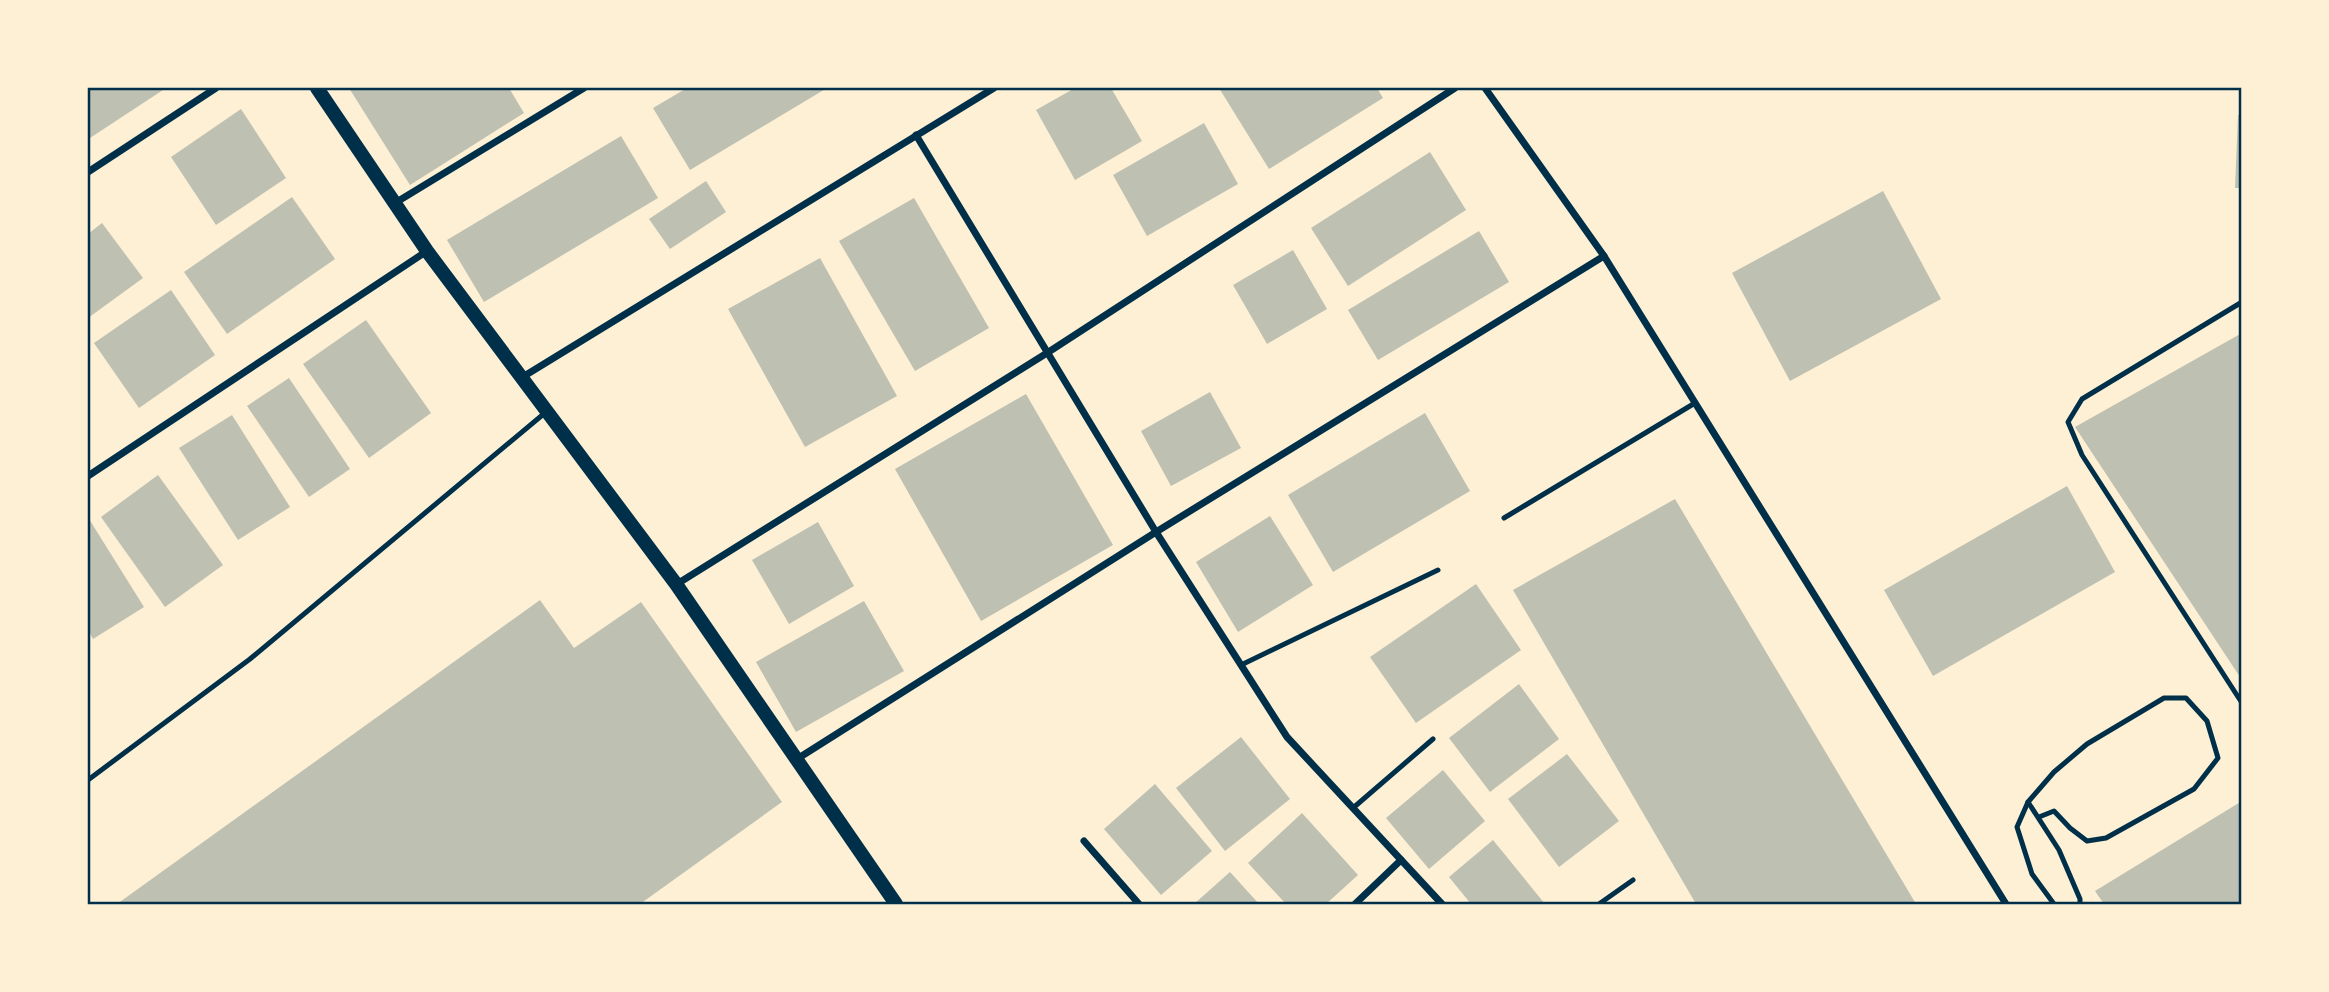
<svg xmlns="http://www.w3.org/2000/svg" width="2329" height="992" font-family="'Asap Condensed',sans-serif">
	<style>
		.building { fill: #bec0b2 }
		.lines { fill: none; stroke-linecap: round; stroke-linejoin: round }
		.service { stroke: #003049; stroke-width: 5 }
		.minor { stroke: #003049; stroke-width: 7 }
		.secondary { stroke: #003049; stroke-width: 14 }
		.neatline { fill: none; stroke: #003049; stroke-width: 2.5 }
	</style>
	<rect width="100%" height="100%" fill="#fdf0d5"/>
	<g class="building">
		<path d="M88,88H166L90,138L88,133Z"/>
		<path d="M349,88H509L524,113L410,185Z"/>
		<path d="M687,88H827L690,170L653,108Z"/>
		<path d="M1075,88H1111L1142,141L1075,180L1036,110Z"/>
		<path d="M1219,88H1377L1383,98L1269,169Z"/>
		<path d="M241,109L286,178L216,225L171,157Z"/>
		<path d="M2238,115L2242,116V188H2235Z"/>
		<path d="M1204,123L1238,184L1147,236L1113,175Z"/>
		<path d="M621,136L658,198L484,302L447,240Z"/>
		<path d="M1430,152L1466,210L1348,286L1311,228Z"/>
		<path d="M706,181L726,212L670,249L649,219Z"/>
		<path d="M1883,191L1941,299L1790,381L1732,273Z"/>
		<path d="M292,197L335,259L227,334L184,272Z"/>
		<path d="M914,198L989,328L915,371L839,241Z"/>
		<path d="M102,223L143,278L88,318V234Z"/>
		<path d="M1479,231L1509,282L1378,360L1348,310Z"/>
		<path d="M1293,250L1327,309L1267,344L1233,285Z"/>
		<path d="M820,258L897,396L805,447L728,309Z"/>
		<path d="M171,290L215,355L139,408L94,343Z"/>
		<path d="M366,320L431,413L369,458L303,364Z"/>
		<path d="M2242,333V680L2075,427Z"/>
		<path d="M289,378L350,469L309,497L247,406Z"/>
		<path d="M1210,392L1241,448L1171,486L1141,431Z"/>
		<path d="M1026,394L1113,545L981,621L895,469Z"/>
		<path d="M1425,413L1470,491L1333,572L1288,495Z"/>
		<path d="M232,415L290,507L238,540L179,448Z"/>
		<path d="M158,475L223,565L165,607L101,517Z"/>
		<path d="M2067,486L2115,572L1933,676L1884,590Z"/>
		<path d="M1675,499L1916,904H1696L1513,590Z"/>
		<path d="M1270,516L1313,585L1238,632L1196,562Z"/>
		<path d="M89,519L144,607L93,639L88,630Z"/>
		<path d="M818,522L854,586L789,624L752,560Z"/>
		<path d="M1476,584L1521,650L1416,723L1370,657Z"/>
		<path d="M540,600L574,648L641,602L782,802L640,904H117Z"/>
		<path d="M864,601L904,671L796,732L756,662Z"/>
		<path d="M1519,684L1559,739L1490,792L1449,738Z"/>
		<path d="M1241,737L1290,799L1225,851L1176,788Z"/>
		<path d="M1567,754L1619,821L1559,867L1508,799Z"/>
		<path d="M1443,770L1485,821L1429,869L1386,818Z"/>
		<path d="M1155,784L1212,851L1161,895L1104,829Z"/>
		<path d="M2242,801V904H2104L2095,891Z"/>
		<path d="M1302,813L1358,875L1326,904H1286L1248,863Z"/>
		<path d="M1493,840L1545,904H1471L1449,877Z"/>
		<path d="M1230,872L1259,904H1194Z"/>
	</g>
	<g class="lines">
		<g class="service">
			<path d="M2242,302L2082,399L2068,422L2082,455L2242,703"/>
			<path d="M1504,518L1695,403"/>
			<path d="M1241,665L1438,570"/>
			<path d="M88,780L250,659L546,412"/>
			<path d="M2028,802L2059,850L2080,899V904"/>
			<path d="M1353,808L1433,739"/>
			<path d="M2039,817L2054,811L2070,828L2087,841L2106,838L2194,789L2218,758L2207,721L2186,698H2164L2087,744L2054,772L2028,802L2017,827L2032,874L2054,904"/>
			<path d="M1599,904L1633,880"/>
		</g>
		<g class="minor">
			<path d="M1485,88L1604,256L2006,904"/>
			<path d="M916,135L1156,532L1287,737L1442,904"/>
			<path d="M88,172L216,88"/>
			<path d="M395,203L584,88"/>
			<path d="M521,378L994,88"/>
			<path d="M88,476L427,251"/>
			<path d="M677,584L1047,353L1455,88"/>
			<path d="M797,759L1156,532L1604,256"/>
			<path d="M1084,841L1139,904"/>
			<path d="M1355,904L1401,860"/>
		</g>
		<path class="secondary" d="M317,88L427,251L676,584L896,904"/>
	</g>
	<rect width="2329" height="992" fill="none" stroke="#fdf0d5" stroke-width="178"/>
	<rect x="89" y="89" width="2151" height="814" class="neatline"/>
</svg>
